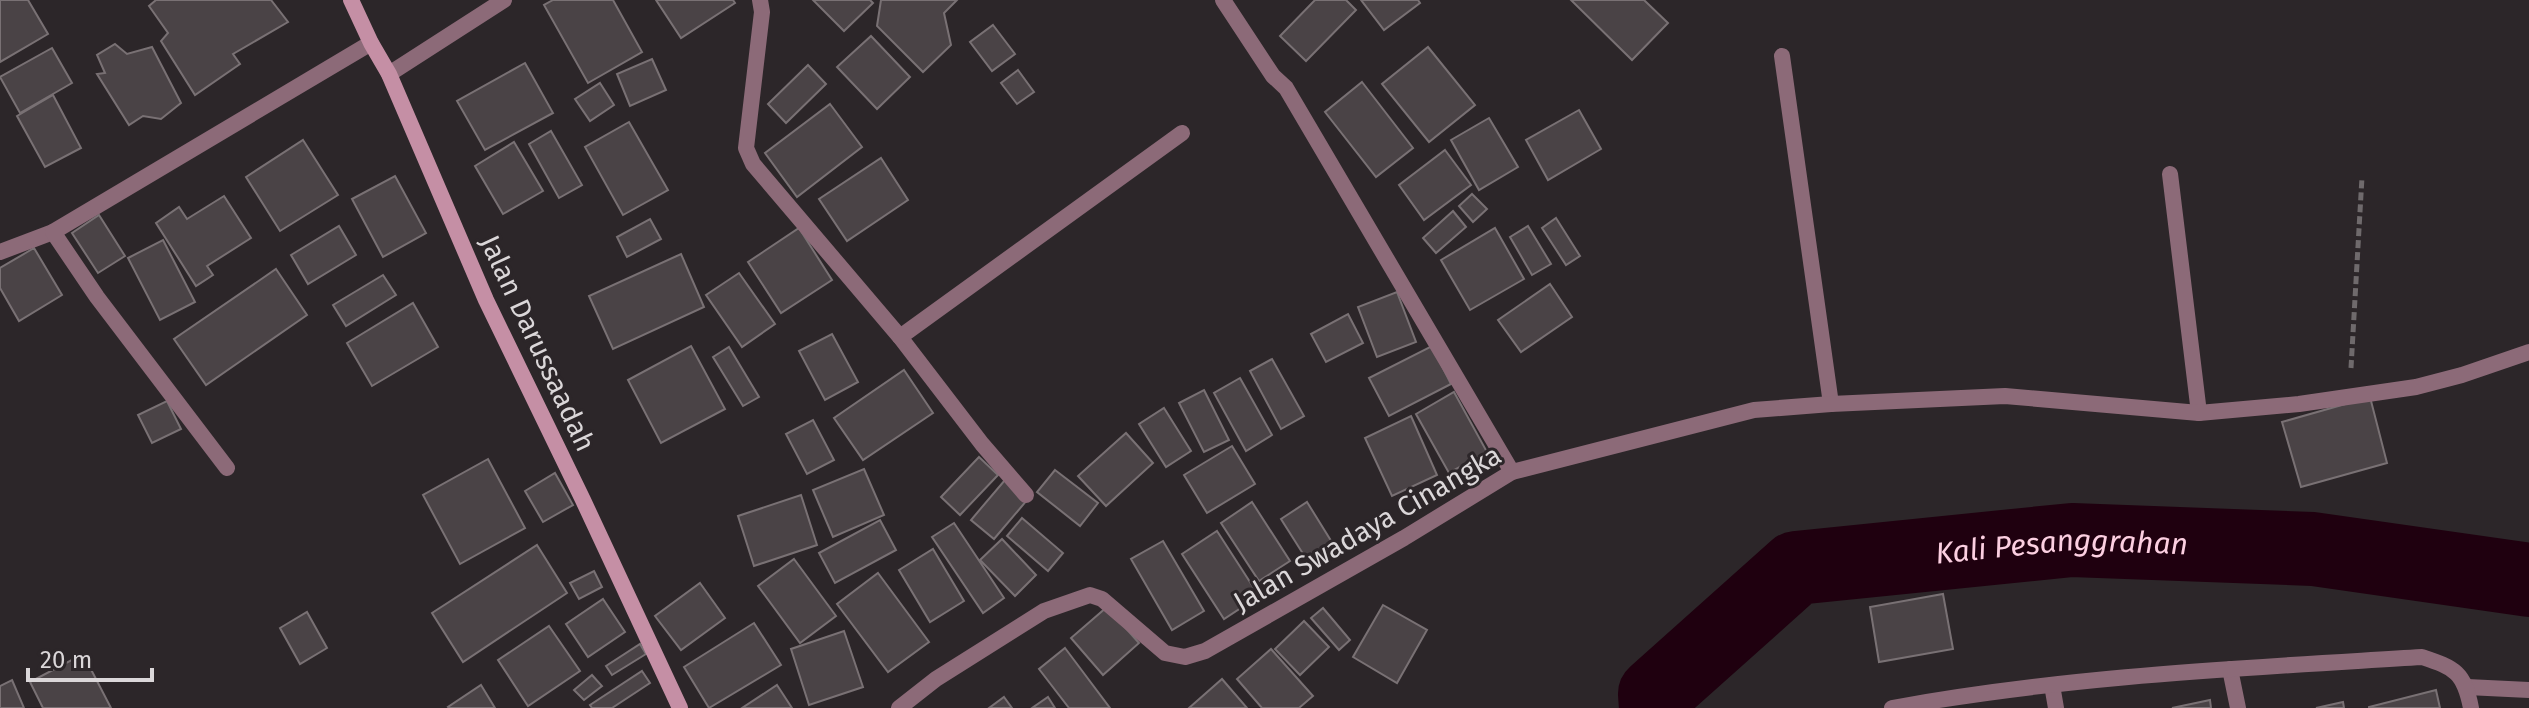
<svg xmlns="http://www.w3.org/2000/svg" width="2529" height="708" font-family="'Fira Sans',sans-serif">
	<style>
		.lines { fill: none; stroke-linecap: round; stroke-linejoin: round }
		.river { stroke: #1f000f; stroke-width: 74 }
		.building { fill: #4a4346; stroke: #797174; stroke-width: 2 }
		.path { stroke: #6f6a6c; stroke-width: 5; stroke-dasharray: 8 4; stroke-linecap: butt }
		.street { stroke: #8c6a78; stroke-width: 16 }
		.secondary { stroke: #c58fa5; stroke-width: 16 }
		.labels { text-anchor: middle; stroke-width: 6; stroke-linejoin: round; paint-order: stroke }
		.street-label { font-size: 28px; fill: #dbd7d9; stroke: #2c2629 }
		.water-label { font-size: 30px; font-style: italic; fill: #fccfe1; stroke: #2c2629 }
	</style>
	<rect width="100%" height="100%" fill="#2c2629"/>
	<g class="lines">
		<path class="river" id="s1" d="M1656,708L1655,694L1796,568L2072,540L2313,549L2529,580"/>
	</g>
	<g class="building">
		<path d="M0,0H28L48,34L0,62Z"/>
		<path d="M156,0H271L288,22L233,54L240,64L195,95L161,41L168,33L149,6Z"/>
		<path d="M553,0H613L642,52L588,83L544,5Z"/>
		<path d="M656,0H733L735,3L681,38Z"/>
		<path d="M813,0H870L873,3L844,31Z"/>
		<path d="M881,0H957L944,13L951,45L923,72L877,26Z"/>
		<path d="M1315,0H1346L1356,10L1306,61L1280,36Z"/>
		<path d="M1361,0H1418L1420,3L1384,30Z"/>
		<path d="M1571,0H1644L1668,23L1632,60Z"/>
		<path d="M993,25L1015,54L992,71L970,42Z"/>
		<path d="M871,36L910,77L877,109L837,67Z"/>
		<path d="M115,44L127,54L152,47L181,103L161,119L143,116L129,125L97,74L105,73L97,55Z"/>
		<path d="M1428,47L1475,105L1429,142L1382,84Z"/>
		<path d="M52,48L72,83L20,113L0,77Z"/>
		<path d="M652,59L666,90L630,106L617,74Z"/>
		<path d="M525,63L553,113L485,150L457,101Z"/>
		<path d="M808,65L826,84L786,123L768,104Z"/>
		<path d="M1018,70L1034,92L1017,104L1001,83Z"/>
		<path d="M1362,82L1413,148L1376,177L1325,112Z"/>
		<path d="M600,83L614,105L590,121L575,99Z"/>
		<path d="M53,95L81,148L45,167L17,116Z"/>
		<path d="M830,104L862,147L797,197L765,153Z"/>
		<path d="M1579,110L1601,149L1548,180L1526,140Z"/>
		<path d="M1489,118L1518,167L1479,190L1451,140Z"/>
		<path d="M629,122L668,190L623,215L585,147Z"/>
		<path d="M551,131L582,185L559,198L529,144Z"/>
		<path d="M303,140L338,195L280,231L246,177Z"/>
		<path d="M514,142L543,191L503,214L475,166Z"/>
		<path d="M1445,150L1471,185L1424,220L1399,185Z"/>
		<path d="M881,158L908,200L847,241L819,199Z"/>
		<path d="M395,176L426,233L383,257L352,199Z"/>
		<path d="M1472,194L1487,209L1473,222L1459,206Z"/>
		<path d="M224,196L251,238L207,266L213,275L196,286L156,223L179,207L187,219Z"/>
		<path d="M1453,211L1466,227L1436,253L1423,238Z"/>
		<path d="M99,215L125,256L98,273L72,233Z"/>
		<path d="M1556,218L1580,256L1566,265L1542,228Z"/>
		<path d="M650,219L661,239L627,257L617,237Z"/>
		<path d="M339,226L356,255L308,284L291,255Z"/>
		<path d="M1528,226L1551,264L1532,275L1510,237Z"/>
		<path d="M799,228L832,280L781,313L748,262Z"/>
		<path d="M1495,228L1524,279L1470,310L1441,260Z"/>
		<path d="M163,240L195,302L160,320L128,258Z"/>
		<path d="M34,248L62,295L19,321L0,288V268Z"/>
		<path d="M681,254L704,307L613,349L589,296Z"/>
		<path d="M276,269L307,315L206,385L174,339Z"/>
		<path d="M739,273L775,324L742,347L706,295Z"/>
		<path d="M383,275L396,295L346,326L333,305Z"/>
		<path d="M1550,284L1572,317L1521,352L1498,320Z"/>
		<path d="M1397,292L1416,342L1377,357L1358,307Z"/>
		<path d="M413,303L438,347L372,386L347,343Z"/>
		<path d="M1348,314L1363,343L1326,362L1311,334Z"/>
		<path d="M832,334L858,382L825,400L799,351Z"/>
		<path d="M691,346L725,409L661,443L628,380Z"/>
		<path d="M1432,346L1451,384L1389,416L1369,378Z"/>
		<path d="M729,347L759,397L743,406L713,357Z"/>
		<path d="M1272,359L1304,416L1281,429L1250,371Z"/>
		<path d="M904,370L933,413L863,460L834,418Z"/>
		<path d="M1240,378L1272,435L1246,451L1214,393Z"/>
		<path d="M1204,390L1229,440L1204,452L1179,403Z"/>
		<path d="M1454,392L1487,452L1449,473L1416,414Z"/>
		<path d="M2370,397L2387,463L2301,487L2282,422Z"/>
		<path d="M167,401L181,429L152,443L138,415Z"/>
		<path d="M1164,408L1191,451L1166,467L1139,424Z"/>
		<path d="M1411,416L1437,475L1392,496L1365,438Z"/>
		<path d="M813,420L834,460L807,474L786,434Z"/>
		<path d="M1126,433L1153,463L1106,506L1078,476Z"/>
		<path d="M1232,446L1255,484L1207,513L1184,475Z"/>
		<path d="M979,457L998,475L960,515L941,497Z"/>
		<path d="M488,459L525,528L460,564L423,495Z"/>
		<path d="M864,469L884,515L833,537L813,490Z"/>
		<path d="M1055,470L1098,503L1080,526L1037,492Z"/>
		<path d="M555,473L573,505L543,522L525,491Z"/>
		<path d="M1005,480L1028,499L994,539L971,520Z"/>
		<path d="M801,495L817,545L754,566L738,516Z"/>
		<path d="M1252,502L1290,561L1259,581L1221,523Z"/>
		<path d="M1307,502L1338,552L1312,568L1281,519Z"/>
		<path d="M1022,518L1063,553L1048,571L1007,536Z"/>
		<path d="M880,520L896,550L835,583L819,553Z"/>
		<path d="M954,523L1004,598L983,613L932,537Z"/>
		<path d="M1217,531L1259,596L1224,619L1182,554Z"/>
		<path d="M1002,539L1036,575L1015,596L980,560Z"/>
		<path d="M1163,541L1204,611L1172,630L1131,559Z"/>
		<path d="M537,545L567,593L463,662L432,613Z"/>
		<path d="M933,549L964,601L930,622L899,570Z"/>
		<path d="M794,559L836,616L800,643L758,586Z"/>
		<path d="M594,571L602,587L579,599L570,583Z"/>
		<path d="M878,573L929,642L888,672L837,604Z"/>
		<path d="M700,583L725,618L681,650L655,616Z"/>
		<path d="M1943,594L1953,649L1879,662L1870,607Z"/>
		<path d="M603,599L625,632L588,657L566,624Z"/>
		<path d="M1383,605L1427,630L1397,683L1353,657Z"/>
		<path d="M1107,607L1139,643L1103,675L1071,638Z"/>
		<path d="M1323,608L1350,640L1339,650L1311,618Z"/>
		<path d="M307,612L327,648L300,664L280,628Z"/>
		<path d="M1304,621L1329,647L1300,675L1275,649Z"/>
		<path d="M754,623L781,665L709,708L684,667Z"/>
		<path d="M549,626L580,671L528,706L498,660Z"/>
		<path d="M844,631L863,687L809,705L791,649Z"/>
		<path d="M640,644L646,654L612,675L606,666Z"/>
		<path d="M1065,648L1110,708H1069L1039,669Z"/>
		<path d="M1271,649L1313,696L1299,708H1262L1237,679Z"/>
		<path d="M83,654L111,708H43L30,682Z"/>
		<path d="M642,671L650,683L612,708H592L590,705Z"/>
		<path d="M592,675L602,686L584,700L574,690Z"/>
		<path d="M1222,679L1247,708H1189Z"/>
		<path d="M12,680L24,708H0V686Z"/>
		<path d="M481,685L495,708H449L448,707Z"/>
		<path d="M777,685L792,708H742Z"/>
		<path d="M2436,690L2440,708H2369V707Z"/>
		<path d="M1004,697L1012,708H989Z"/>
		<path d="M1048,697L1055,708H1032Z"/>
		<path d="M2210,700L2211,708H2172Z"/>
		<path d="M2343,702L2344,708H2316Z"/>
	</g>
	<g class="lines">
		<path class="path" d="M2351,368L2362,177"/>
		<g class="street">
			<path d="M760,0L762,12L746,148L753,164L900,337L982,444L1026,495"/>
			<path d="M1223,0L1273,76L1286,88L1512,472"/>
			<path d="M1782,56L1831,404"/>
			<path d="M389,74L504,0"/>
			<path d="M2170,174L2199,413"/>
			<path d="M0,252L53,232"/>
			<path d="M900,337L1182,133"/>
			<path d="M227,468L97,297L53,232L371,43"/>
			<path d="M2230,669L2238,708"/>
			<path d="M2052,685L2056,708"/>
			<path d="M2467,687L2529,690"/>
			<path d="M899,708L936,679L1044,611L1090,595L1102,599L1165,653L1185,657L1205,651L1404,538L1512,472L1754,410L1831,404L2005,396L2199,413L2299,404L2416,387L2462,375L2529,352"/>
			<path d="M1892,708C2066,676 2245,668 2422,657C2455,668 2464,672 2471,708"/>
		</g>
		<path class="secondary" d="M351,0L371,43L389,74L486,300L583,500L680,708"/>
	</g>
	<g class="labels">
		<g class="street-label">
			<text transform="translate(538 343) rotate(65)" y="10">Jalan Darussaadah</text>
			<text transform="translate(1367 528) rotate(-30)" y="10">Jalan Swadaya Cinangka</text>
		</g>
		<g class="water-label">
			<text dy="10" stroke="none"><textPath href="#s1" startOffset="470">Kali Pesanggrahan</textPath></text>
		</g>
	</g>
	<path d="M28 668v12h124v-12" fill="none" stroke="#dbd7d9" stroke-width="4"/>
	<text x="40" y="668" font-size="24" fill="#dbd7d9" stroke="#2c2629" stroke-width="6" paint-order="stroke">20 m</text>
</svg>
